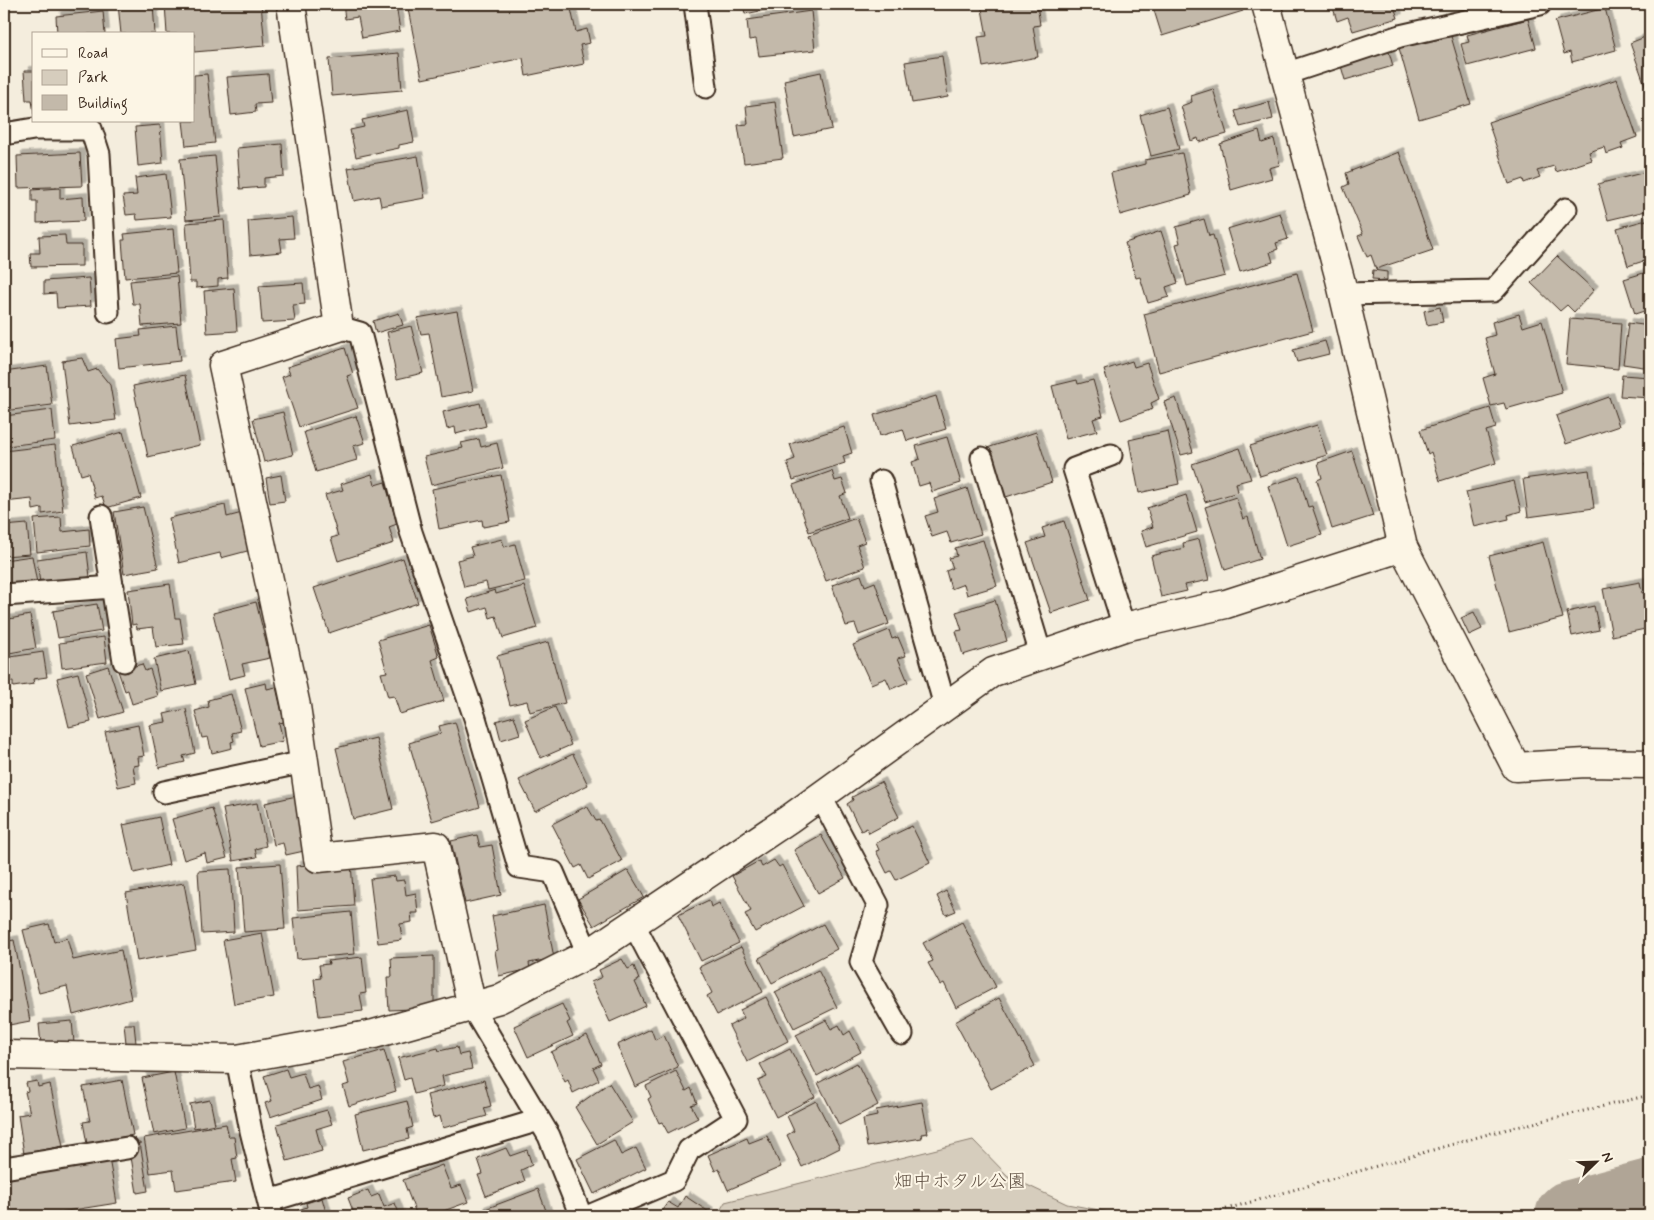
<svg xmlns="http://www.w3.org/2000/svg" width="1654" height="1220" font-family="Mynerve,'Klee One',sans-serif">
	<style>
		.green { fill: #d6cdbd; stroke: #887c6e }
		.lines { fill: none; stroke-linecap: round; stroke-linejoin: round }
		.river { stroke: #b0a596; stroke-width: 72 }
		.building { fill: #c3b9aa; stroke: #3b2a1e; filter: url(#shadow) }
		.service-casing { stroke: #3b2a1e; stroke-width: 25 }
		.minor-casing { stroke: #3b2a1e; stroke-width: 31 }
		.path { stroke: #3b2a1e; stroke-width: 3; stroke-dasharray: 1 4; stroke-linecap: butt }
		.service { stroke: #fcf5e5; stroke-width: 21 }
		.minor { stroke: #fcf5e5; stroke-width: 28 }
		.labels { text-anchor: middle; stroke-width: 4; stroke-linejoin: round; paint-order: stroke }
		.park-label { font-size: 19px; fill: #625346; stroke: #fcf5e5 }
	</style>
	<defs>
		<filter id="shadow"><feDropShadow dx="4.5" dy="-4.5" stdDeviation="0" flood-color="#0004"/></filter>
	</defs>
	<rect width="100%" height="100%" fill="#f4eddd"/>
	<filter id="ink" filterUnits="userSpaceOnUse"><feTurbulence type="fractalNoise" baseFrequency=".02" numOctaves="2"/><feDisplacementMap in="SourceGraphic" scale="10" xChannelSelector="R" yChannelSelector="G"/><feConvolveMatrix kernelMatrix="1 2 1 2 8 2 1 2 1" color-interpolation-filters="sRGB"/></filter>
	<g filter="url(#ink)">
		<path class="green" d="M973,1140L1008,1176L1067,1204L1131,1216H717L725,1202Z"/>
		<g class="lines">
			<path class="river" d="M1571,1216L1650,1195"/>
		</g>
		<g class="building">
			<path d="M57,4H99L58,9Z"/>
			<path d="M118,4H153L155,34H121Z"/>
			<path d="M165,4H261L265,46L194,52V34H167Z"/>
			<path d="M343,4H396L400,31L362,38L358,17L345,19Z"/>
			<path d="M407,4H570L576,32L587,29L590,43L580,45L584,64L526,76L523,58L422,79Z"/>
			<path d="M743,4H774L775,8L745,14Z"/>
			<path d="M981,4H1037L1040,25L1033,26L1038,57L983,67L978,37L987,36Z"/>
			<path d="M1152,4H1241L1243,11L1162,36Z"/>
			<path d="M1332,4H1393L1398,18L1353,31L1348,17L1337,21Z"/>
			<path d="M1605,8L1616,50L1572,62L1570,52L1564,54L1555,21Z"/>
			<path d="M103,11L105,34H57L56,16Z"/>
			<path d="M811,11L815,50L759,56L756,39L749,40L747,20Z"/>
			<path d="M1528,19L1536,48L1467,66L1461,44L1469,42L1467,35Z"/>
			<path d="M1450,33L1471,104L1419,119L1399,48Z"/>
			<path d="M1650,35V87L1646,88L1630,43Z"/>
			<path d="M1387,45L1393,66L1345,80L1339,59Z"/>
			<path d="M399,53L402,90L332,96L329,59Z"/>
			<path d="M942,56L948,97L912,103L905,62Z"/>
			<path d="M24,71H34V114L32,100H26Z"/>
			<path d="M821,72L832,129L794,137L784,80Z"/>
			<path d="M207,74L215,143L186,146L183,121H194V75Z"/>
			<path d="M268,74L271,103L255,104L256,112L231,115L227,77Z"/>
			<path d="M1617,79L1637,137L1621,143L1623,148L1606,154L1604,147L1589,152L1592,160L1556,172L1554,166L1537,171L1540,177L1524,183L1523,179L1509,184L1488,122Z"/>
			<path d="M1213,89L1227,134L1199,142L1198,138L1191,141L1181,106L1192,102L1191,96Z"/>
			<path d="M775,102L783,158L744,163L738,125L748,124L746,106Z"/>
			<path d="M1269,102L1273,119L1240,127L1235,111Z"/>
			<path d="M1167,107L1179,149L1151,156L1140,115Z"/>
			<path d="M408,110L414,142L399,145V148L356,157L350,130L364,127L362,120Z"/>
			<path d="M160,125L163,163L138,166L135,127Z"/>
			<path d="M1259,131L1262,143L1274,139L1280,165L1269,168L1272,178L1231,190L1220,144Z"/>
			<path d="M282,144L284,176L264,178V187L240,189L237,148Z"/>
			<path d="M1399,152L1433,250L1376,269L1371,255L1367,257L1358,236L1363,234L1343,187L1349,184L1346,173Z"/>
			<path d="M80,153L82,186L18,188L17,156Z"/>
			<path d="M1182,153L1191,195L1120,215L1111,173L1145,164V160Z"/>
			<path d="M215,156L221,217L186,220L180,159Z"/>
			<path d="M418,156L425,198L381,206L379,196L354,201L348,168Z"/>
			<path d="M1650,171V210L1608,220L1598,184Z"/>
			<path d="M166,174L171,217L137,220L136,214L126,215L123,196L137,195L135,178Z"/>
			<path d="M60,188V199L83,197L84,221L37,223V201H32V190Z"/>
			<path d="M1280,213L1288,239L1276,243L1278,249L1270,252L1273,262L1240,272L1227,229Z"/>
			<path d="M292,217L294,238L280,239L282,252L250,255L248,221Z"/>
			<path d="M1204,219L1209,236L1213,235L1225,276L1187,286L1176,244L1180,243L1176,227Z"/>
			<path d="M1650,219V259L1628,266L1617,228Z"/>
			<path d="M224,220L228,278L218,279V286L196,288V282H190L186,223Z"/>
			<path d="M173,229L177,273L125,278L122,240H125L124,234Z"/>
			<path d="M1161,231L1178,283L1166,287L1169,297L1148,303L1140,277L1136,278L1125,243Z"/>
			<path d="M65,235L66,245H82V266L31,267L30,253H40L39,236Z"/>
			<path d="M1557,256L1594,290L1574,312L1567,305L1560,311L1531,283Z"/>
			<path d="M1373,270L1387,272V280L1372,279Z"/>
			<path d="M1650,271V309L1635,314L1624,279Z"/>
			<path d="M1297,273L1313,331L1159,372L1144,314Z"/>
			<path d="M177,276L181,323L142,326L140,304H133L130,281Z"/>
			<path d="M89,278L91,306L57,308L56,293L44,294V281Z"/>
			<path d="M303,283L305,304L293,305L295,321L262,323L259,286Z"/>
			<path d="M234,288L237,331L207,333L204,291Z"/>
			<path d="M1440,307L1443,322L1427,325L1424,311Z"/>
			<path d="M457,311L473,391L441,397L429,333L421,334L417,318Z"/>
			<path d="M399,313L403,325L376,333L373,321Z"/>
			<path d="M1519,314L1523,327L1542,321L1562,393L1506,409L1504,403L1491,406L1483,378L1495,374L1485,338L1495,335L1492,322Z"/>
			<path d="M1570,319L1621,323L1618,369L1566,364Z"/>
			<path d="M1628,323L1650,326V368L1623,364Z"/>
			<path d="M176,326L180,361L119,368L116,339L141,336L140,330Z"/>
			<path d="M411,326L423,373L397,379L387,332Z"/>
			<path d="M1325,341L1329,354L1297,362L1293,350Z"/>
			<path d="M345,348L353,374L347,376L358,408L299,427L282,377L290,374L287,367Z"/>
			<path d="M82,358L88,372L97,369L110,385L116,420L70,426L62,361Z"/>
			<path d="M1132,361L1134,367L1147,363L1159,399L1151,403L1153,409L1121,420L1104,370Z"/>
			<path d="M47,366L52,405L4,411V372Z"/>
			<path d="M185,375L200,445L148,457L133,386Z"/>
			<path d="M1622,375L1650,377V398L1620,396Z"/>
			<path d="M1077,380L1078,384L1093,380L1103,416L1093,419L1097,431L1066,439L1052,386Z"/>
			<path d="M936,396L946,429L907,441L903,429L880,436L874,415Z"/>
			<path d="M1609,397L1619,426L1566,444L1556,416Z"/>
			<path d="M1176,398L1193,452L1181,455L1164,402Z"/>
			<path d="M480,403L486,426L456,434L455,427L447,429L443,412Z"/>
			<path d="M1490,408L1496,428L1486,431L1496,463L1440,481L1431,452L1428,454L1420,430Z"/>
			<path d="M52,410L55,440L7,446L4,416Z"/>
			<path d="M283,412L293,455L264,462L253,419Z"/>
			<path d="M356,416L365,443L353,446L357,460L316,472L304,432Z"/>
			<path d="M1317,425L1327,455L1260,476L1250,446Z"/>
			<path d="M844,427L852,453L843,456L845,463L793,480L787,462L795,459L790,444Z"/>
			<path d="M1168,431L1179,484L1139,493L1129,440Z"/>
			<path d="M123,432L141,498L106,508L102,496L95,498L88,473L81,475L73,446Z"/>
			<path d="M1036,432L1052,482L1003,498L987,448Z"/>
			<path d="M947,437L961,483L932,492L929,483L919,486L912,462L920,459L916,446Z"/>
			<path d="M479,439L481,447L497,443L503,468L431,485L424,457L463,448L461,443Z"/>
			<path d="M55,445L63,511L42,514V508L33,510L32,499L4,502V451Z"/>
			<path d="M1240,448L1251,479L1236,483L1238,492L1205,502L1192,464Z"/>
			<path d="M1352,451L1373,516L1332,529L1317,480L1322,478L1318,463Z"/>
			<path d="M1650,462V489L1645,463Z"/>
			<path d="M1589,470L1594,508L1528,517L1523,479Z"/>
			<path d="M832,471L835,481L842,479L847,493L840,496L848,518L809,532L793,485Z"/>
			<path d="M372,474L375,485L385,482L397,524L389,527L394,543L338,561L331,538L338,536L325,495L343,490L341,484Z"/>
			<path d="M281,475L285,501L270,503L266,478Z"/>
			<path d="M501,475L510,522L483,527L482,520L439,529L432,489Z"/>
			<path d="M1299,476L1308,507L1312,506L1322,535L1287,546L1268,486Z"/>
			<path d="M1514,481L1521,511L1508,515L1509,519L1474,527L1466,492Z"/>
			<path d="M967,488L981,534L951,543L947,532L932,537L925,516L938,512L934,499Z"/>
			<path d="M1186,495L1197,532L1146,547L1141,531L1153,527L1147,508Z"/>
			<path d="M1236,497L1243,519L1248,517L1260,559L1225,570L1205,507Z"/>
			<path d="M225,505L227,517L242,513L251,550L221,558L220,553L179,563L169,518Z"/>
			<path d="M143,507L158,568L124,574L114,512Z"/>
			<path d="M61,517L62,532L89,529L90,546L37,552L34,519Z"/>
			<path d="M856,518L865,542L857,545L865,567L826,581L809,535Z"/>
			<path d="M1064,521L1090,600L1051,613L1027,543L1045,537L1042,528Z"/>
			<path d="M27,524L30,554L4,556V526Z"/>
			<path d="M502,539L504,547L515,544L525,581L488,590L486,582L464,587L457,560L473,556L470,547Z"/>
			<path d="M1199,539L1209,580L1185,585L1187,591L1161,597L1151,556L1184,548L1183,543Z"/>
			<path d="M983,540L997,586L967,595L964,584L951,589L946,571L953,568L949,558L957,556L955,548Z"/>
			<path d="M1543,542L1563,618L1509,632L1489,556Z"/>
			<path d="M87,552L90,577L40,584L37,559Z"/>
			<path d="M32,556L37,583L4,588V560Z"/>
			<path d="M403,558L418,603L329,633L314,588Z"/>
			<path d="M861,575L865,586L875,582L889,624L859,635L855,624L846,626L832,585Z"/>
			<path d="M1640,582L1642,593L1650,591V628L1612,636L1603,589Z"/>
			<path d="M170,584L175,618H180L184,644L156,647L153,627L137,629L136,624L132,625L128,590Z"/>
			<path d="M524,586L537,628L503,638L496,616L490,618L487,607L471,612L467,599L495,590L496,594Z"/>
			<path d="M995,600L1007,641L963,655L956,631L962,630L956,612Z"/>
			<path d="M256,602L270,658L242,664L245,675L229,679L213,613Z"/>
			<path d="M97,604L102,631L58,638L53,611Z"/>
			<path d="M1594,606L1599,630L1572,636L1567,612Z"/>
			<path d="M1474,612L1482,629L1469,635L1461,618Z"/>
			<path d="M30,615L36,648L4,654V620Z"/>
			<path d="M429,625L439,657L432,660L444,701L400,714L394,696L388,697L381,673L387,672L378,640Z"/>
			<path d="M889,630L892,639L898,637L906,656L898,658L908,682L891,689L886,678L871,684L853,645Z"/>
			<path d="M104,637L107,662L62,668L59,643Z"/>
			<path d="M548,642L565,703L530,712L527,701L510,705L497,656Z"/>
			<path d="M189,651L196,684L161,691L154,659Z"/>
			<path d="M43,652L47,677L33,679L34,684L13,687V682L6,683L4,658Z"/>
			<path d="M142,664L145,671L150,669L158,696L132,704L128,690L125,691L118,671Z"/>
			<path d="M108,666L123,712L100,719L86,673Z"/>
			<path d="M78,673L91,722L69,727L57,678Z"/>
			<path d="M266,683L267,689L276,687L284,722L279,723L283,741L259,746L245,688Z"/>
			<path d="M231,694L241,731L232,733L234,741L231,742L232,748L212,753L208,737L202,738L195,711L209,707L208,700Z"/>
			<path d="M555,707L571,745L541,758L525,720Z"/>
			<path d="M186,709L195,753L183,756L185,762L159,768L150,725L166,722L164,714Z"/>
			<path d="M514,716L520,734L501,740L496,721Z"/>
			<path d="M455,722L480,807L432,821L409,743L441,733L439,726Z"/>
			<path d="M138,725L144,756L138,757L139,765L133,766L136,783L118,787L105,732Z"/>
			<path d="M376,738L393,809L353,819L336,748Z"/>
			<path d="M573,754L588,785L535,811L519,780Z"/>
			<path d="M881,782L899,817L869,833L867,828L861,831L847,804L853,800L852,797Z"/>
			<path d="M301,795L313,849L286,855L283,843L274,845L265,803Z"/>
			<path d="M257,803L266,846L255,849L257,857L233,861L223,809Z"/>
			<path d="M587,806L596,821L600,820L622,861L588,879L581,865L575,868L552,824Z"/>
			<path d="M212,808L227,858L207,863L205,853L184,860L172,819Z"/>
			<path d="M159,817L169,865L134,873L123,825Z"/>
			<path d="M912,826L930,863L896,880L891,871L887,873L876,851L879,850L876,843Z"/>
			<path d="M477,835L480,847L492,845L501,895L465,903L451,841Z"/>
			<path d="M821,835L845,878L818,893L794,850Z"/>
			<path d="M774,860L779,867L782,865L804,906L755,932L745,914L751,911L732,876L759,861L762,867Z"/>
			<path d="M351,862L354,906L298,910L296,866Z"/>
			<path d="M280,864L285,929L244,932L239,867Z"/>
			<path d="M230,869L234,932L202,934L198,871Z"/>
			<path d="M628,870L644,897L594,926L578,899Z"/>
			<path d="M395,876L396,881L404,880L406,895L416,893L418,913H411L412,922L400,924L402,940L378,943L370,879Z"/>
			<path d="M184,883L196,950L137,961L126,893Z"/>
			<path d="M946,891L956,911L946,915L937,896Z"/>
			<path d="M709,900L711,907L719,903L739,943L701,961L678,915Z"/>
			<path d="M544,905L554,958L529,963L530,969L499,976L495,951L498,950L492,916Z"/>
			<path d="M351,912L355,954L297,959L293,918Z"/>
			<path d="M962,922L996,987L956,1008L944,983L940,985L928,963L933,961L923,943Z"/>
			<path d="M49,924L54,942L67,938L73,960L121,950L131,999L73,1015L67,986L39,993L23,930Z"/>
			<path d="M823,924L837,949L772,983L759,958Z"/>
			<path d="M262,933L274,997L234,1004L223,940Z"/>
			<path d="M14,940L30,1021L4,1026V942Z"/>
			<path d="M741,947L763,992L717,1015L707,996L712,993L699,967Z"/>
			<path d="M434,956V1008L389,1010L387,977H392L391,958Z"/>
			<path d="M362,957L366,993L360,994L363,1011L319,1016L314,979L321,978L319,965L329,964L328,961Z"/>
			<path d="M622,959L628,969L634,966L639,980L635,982L646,1006L610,1022L591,982L602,977L599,970Z"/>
			<path d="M818,970L837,1007L794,1028L775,992Z"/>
			<path d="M766,997L788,1041L747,1062L729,1026L744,1018L740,1010Z"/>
			<path d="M999,998L1035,1066L991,1089L955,1022Z"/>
			<path d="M562,1004L570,1021L567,1023L573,1036L528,1057L514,1026Z"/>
			<path d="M826,1020L831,1029L839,1025L844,1035L850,1031L861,1052L817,1076L796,1035Z"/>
			<path d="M72,1021L74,1043L41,1045L39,1024Z"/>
			<path d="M124,1024H134L136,1043H126Z"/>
			<path d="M651,1029L655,1040L664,1035L678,1067L635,1087L617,1045Z"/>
			<path d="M587,1035L601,1064L593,1068L599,1080L573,1093L568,1080L565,1082L551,1052Z"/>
			<path d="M457,1047L459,1055L468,1053L472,1069L442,1076L444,1086L414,1094L410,1078L404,1080L398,1058L438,1048L439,1051Z"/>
			<path d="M790,1049L815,1097L776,1117L758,1081L767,1077L760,1064Z"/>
			<path d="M384,1050L396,1091L349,1106L343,1086L349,1084L343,1062Z"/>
			<path d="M857,1063L878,1105L839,1125L818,1083Z"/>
			<path d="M286,1069L289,1077L303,1073L308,1089L318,1086L322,1100L270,1117L265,1103L272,1101L264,1076Z"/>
			<path d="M676,1071L686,1091L691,1088L697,1103L691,1105L698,1118L668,1133L662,1122L659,1123L648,1099L651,1097L646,1086Z"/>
			<path d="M174,1072L185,1128L154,1134L142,1078Z"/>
			<path d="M122,1080L133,1135L87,1144L83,1122L90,1121L83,1087Z"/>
			<path d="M484,1080L491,1106L484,1108L487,1116L443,1128L440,1116L433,1118L427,1095Z"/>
			<path d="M37,1081L38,1087L50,1084L63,1146L24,1154L18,1115L30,1113L25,1092L28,1091L26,1083Z"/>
			<path d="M609,1083L633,1122L597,1144L575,1107Z"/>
			<path d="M210,1100L215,1124L194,1128L190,1104Z"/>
			<path d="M407,1101L413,1127L407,1129L409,1139L363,1150L355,1114Z"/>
			<path d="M816,1101L840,1148L802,1167L787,1135L794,1131L787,1116Z"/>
			<path d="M922,1102L928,1133L921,1134L922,1138L867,1147L863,1119L877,1116L876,1110Z"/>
			<path d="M327,1110L332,1124L316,1129L322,1151L287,1161L277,1124Z"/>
			<path d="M226,1124L229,1137H234L237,1158L232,1159L236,1182L176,1190L173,1170L150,1173L144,1138Z"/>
			<path d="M767,1136L781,1167L728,1190L719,1169L715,1171L708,1155L747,1138L749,1143Z"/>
			<path d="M614,1140L621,1155L636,1148L646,1168L594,1194L577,1159Z"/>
			<path d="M140,1143L148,1191L137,1193L129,1145Z"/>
			<path d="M506,1148L510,1156L527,1150L532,1165L521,1170L525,1181L486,1196L478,1175L483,1174L478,1159Z"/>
			<path d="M108,1153L117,1203L35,1216H4V1170Z"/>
			<path d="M442,1165L451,1188L461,1185L468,1202L430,1216H417L403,1180Z"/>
			<path d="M538,1189L548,1216H482L480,1211Z"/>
			<path d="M368,1190L371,1197L379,1194L384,1207L395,1203L400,1216H355L348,1198Z"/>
			<path d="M685,1196L709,1212L706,1216H658L668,1202L678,1208Z"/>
			<path d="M322,1198L327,1216H300L298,1210L307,1207L306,1203Z"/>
		</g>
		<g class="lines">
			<g class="service-casing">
				<g id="service">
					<path d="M695,4L706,87"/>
					<path d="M1285,74L1400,36L1540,4"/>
					<path d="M4,134L34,129H91L99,154L108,312"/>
					<path d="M1343,294L1493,291L1566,209"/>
					<path d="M339,327L360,333L411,532L475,718L519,867L553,872L588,954"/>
					<path d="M1111,455L1074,469L1124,627"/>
					<path d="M982,458L1041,655"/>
					<path d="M881,481L945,706"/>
					<path d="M101,516L124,661"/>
					<path d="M4,595L113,587"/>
					<path d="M164,792L304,762"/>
					<path d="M821,797L878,905L861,962L902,1034"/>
					<path d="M472,1007L549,1136L581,1216"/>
					<path d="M237,1059L251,1131L272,1216"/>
					<path d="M4,1168L127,1148"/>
					<path d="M269,1201L539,1120"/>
					<path d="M589,1216L674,1180L689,1150L736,1119L633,923"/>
				</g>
			</g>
			<g class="minor-casing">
				<g id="minor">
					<path d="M291,4L339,327L223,365L296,706L318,858L436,846L472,1007"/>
					<path d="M1266,4L1340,279L1403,547L1516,767L1586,763L1650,764"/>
					<path d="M4,1055L237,1059L374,1034L499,999L588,954L789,819L993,672L1124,627L1226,604L1403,547"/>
				</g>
			</g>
			<path class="path" d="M1202,1216L1492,1133L1650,1095"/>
			<use href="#service" class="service"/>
			<use href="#minor" class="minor"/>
		</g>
	</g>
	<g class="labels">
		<g class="park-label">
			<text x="960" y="1187">畑中ホタル公園</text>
		</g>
	</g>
	<rect width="1654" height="1220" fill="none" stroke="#fcf5e5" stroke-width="20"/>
	<rect x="10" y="10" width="1634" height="1200" fill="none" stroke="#3b2a1e" stroke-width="2" filter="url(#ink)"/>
	<rect x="32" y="32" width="162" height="90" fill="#fcf5e5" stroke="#afa495"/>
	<rect x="42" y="49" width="25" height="8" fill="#fcf5e5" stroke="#afa495"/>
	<text x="78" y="58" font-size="15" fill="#3b2a1e">Road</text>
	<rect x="42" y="70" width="25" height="15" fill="#d6cdbd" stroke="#afa495"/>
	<text x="78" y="82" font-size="15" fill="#3b2a1e">Park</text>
	<rect x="42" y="95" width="25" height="15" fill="#c3b9aa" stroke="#afa495"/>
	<text x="78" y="108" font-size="15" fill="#3b2a1e">Building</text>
	<g transform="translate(1596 1162) rotate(67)" stroke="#fcf5e5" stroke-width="4" paint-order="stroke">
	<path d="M0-4L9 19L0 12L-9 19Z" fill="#3b2a1e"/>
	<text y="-8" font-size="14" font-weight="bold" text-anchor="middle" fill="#3b2a1e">N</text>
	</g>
</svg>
